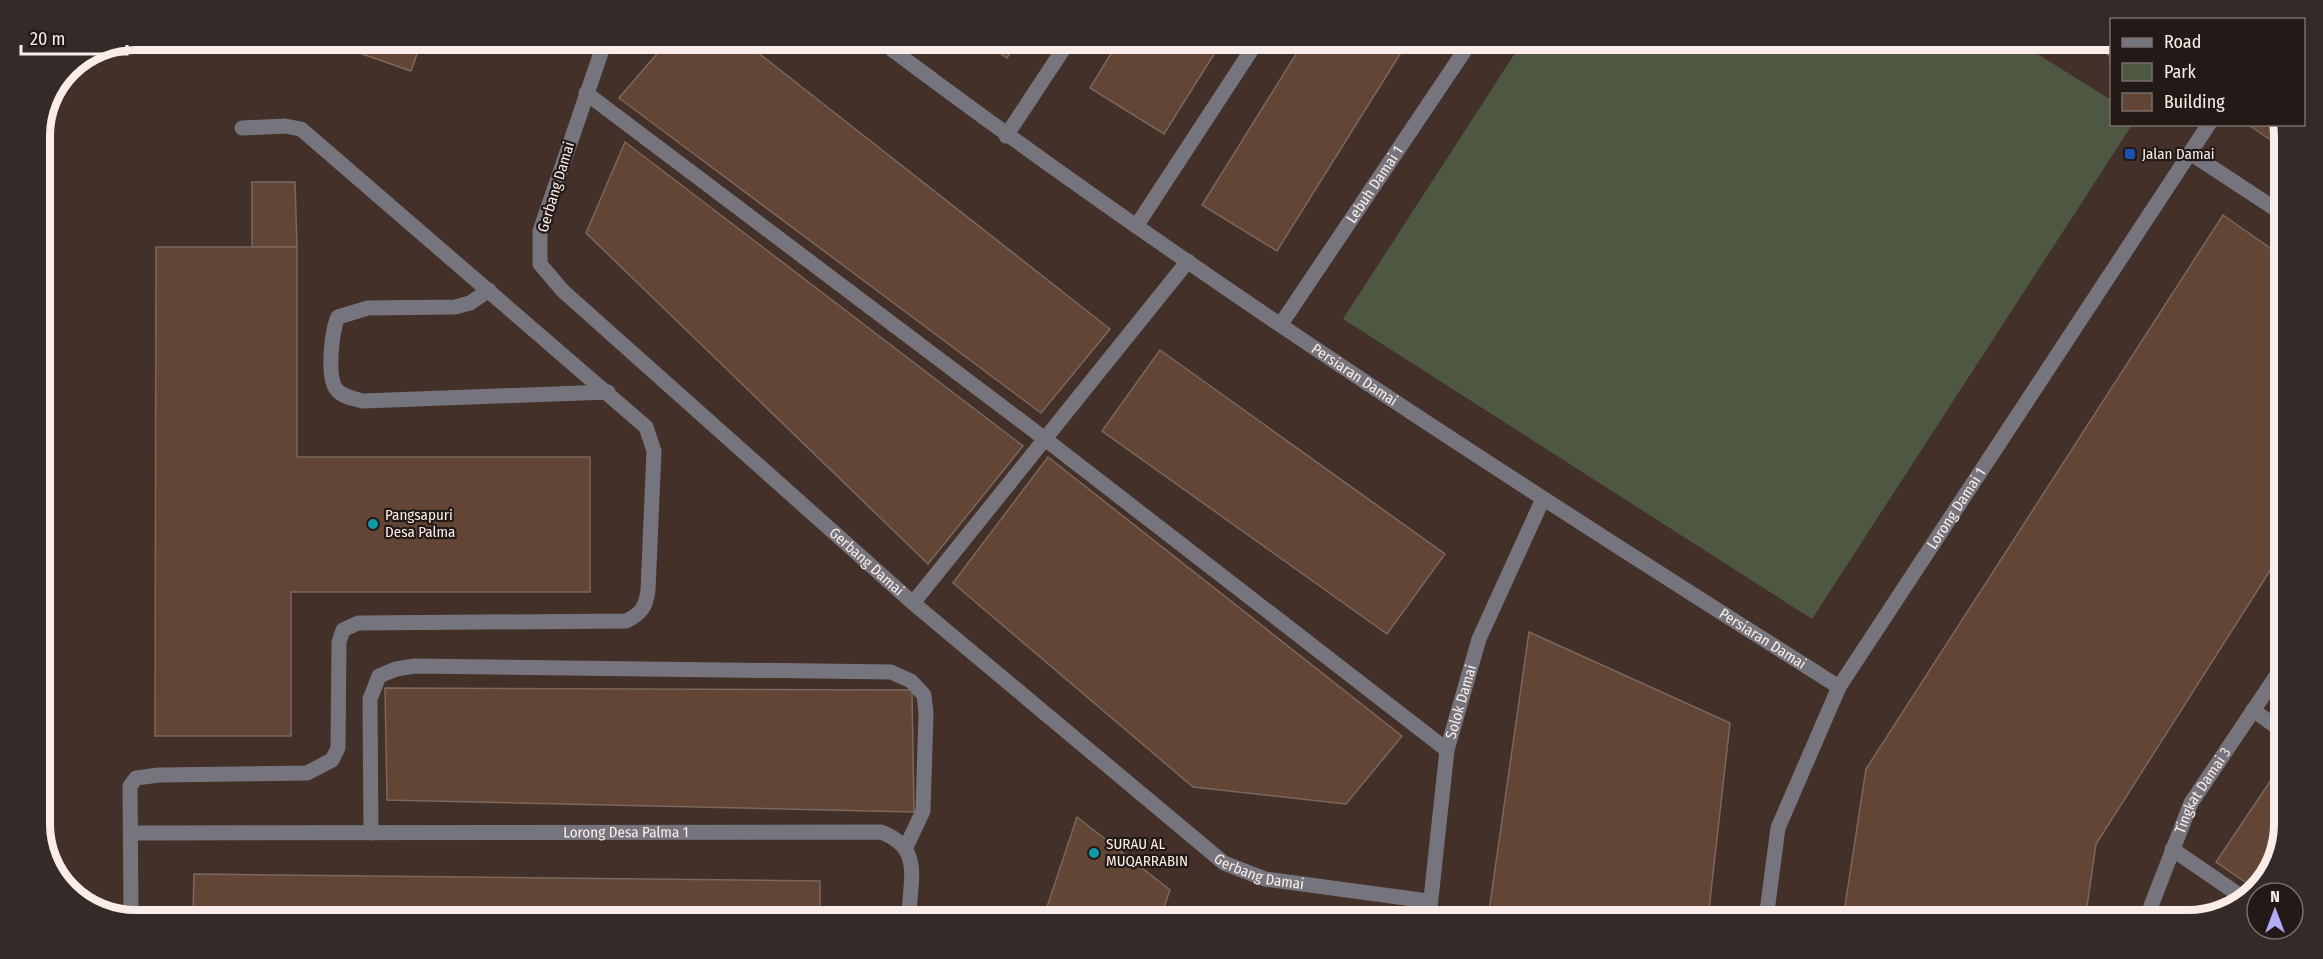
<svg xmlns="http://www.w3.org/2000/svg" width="2323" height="959" font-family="'Fira Sans Condensed',sans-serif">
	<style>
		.green { fill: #4d5741 }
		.building { fill: #634535; stroke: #7b675d; stroke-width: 1.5 }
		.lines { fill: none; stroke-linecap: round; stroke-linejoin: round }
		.minor { stroke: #76757d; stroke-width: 15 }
		.transit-dot { fill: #1a4fb4; stroke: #231a17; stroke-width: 2 }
		.culture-dot { fill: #0f9aa8; stroke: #231a17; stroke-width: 2 }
		.labels { text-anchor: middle; stroke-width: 4.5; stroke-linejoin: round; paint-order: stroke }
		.poi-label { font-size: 15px; fill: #faede9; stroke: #231a17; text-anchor: start }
		.street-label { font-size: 15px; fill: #faede9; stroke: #231a17 }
		.rim { fill: none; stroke: #faede9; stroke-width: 8 }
	</style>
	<rect width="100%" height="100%" fill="#433029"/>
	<path class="green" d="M1521,44L2025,46L2111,100L2112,124L2132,125L1812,619L1343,319Z"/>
	<g class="building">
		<path d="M322,40H422L411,71Z"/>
		<path d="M668,41H743L1110,329L1041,413L619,98Z"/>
		<path d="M983,42H1017L1007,58Z"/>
		<path d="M1118,42L1221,43L1164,134L1090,88Z"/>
		<path d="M1303,43H1407L1277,251L1202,205Z"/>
		<path d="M2094,46H2112V57Z"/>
		<path d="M2252,124H2282L2284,149L2250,126Z"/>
		<path d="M625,142L1023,446L928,564L586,233Z"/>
		<path d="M252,182H295L297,247H252Z"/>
		<path d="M2223,215L2283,257L2280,555L2096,844L2085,920L1843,919L1866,769Z"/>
		<path d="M156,247H297V457H590V592H291V736H155Z"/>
		<path d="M1160,350L1445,554L1387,634L1102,431Z"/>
		<path d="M1048,457L1402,736L1346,804L1193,787L953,583Z"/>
		<path d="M1529,632L1730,723L1708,918H1488Z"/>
		<path d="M385,688L912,690L914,812L387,800Z"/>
		<path d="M2275,774L2278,776L2277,860L2254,888L2216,862Z"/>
		<path d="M1077,817L1170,890L1161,916H1044Z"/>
		<path d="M194,874L820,881V915L193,913Z"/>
	</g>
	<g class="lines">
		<g class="minor">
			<path id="s1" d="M605,41L540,231V264L563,291L913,603L1224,863L1265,879L1428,901"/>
			<path id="s2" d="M882,42C1189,273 1514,482 1839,687"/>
			<path d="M586,93L1045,439L1447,750"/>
			<path d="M1006,136L1068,42"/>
			<path d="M2190,153L2283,214"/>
			<path d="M1137,225L1256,43"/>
			<path d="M489,290L470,303L455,307L368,308L338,317C332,330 326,378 337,390C343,397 354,399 363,401L608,392"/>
			<path id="s3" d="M1281,324L1469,44"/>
			<path d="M913,603L1188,261"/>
			<path d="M2253,710L2278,728"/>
			<path id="s4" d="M131,833L881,832C923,848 910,878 909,916"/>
			<path d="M371,833L370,699L379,676L396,669L415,666L891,672L911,681L924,695L926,713L923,811L906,847"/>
			<path d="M2172,849L2245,899"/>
			<path d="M131,913L130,786L136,778L159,775L307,773L332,760L338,748L339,642L343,630L358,623L626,621C641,614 646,607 648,590L654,451L646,427L301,129L285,126L242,128"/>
			<path id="s5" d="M1429,917L1447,750L1479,639L1542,501"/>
			<path id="s6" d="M1766,919L1778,828L1839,687L2209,124"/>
			<path id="s7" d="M2149,920L2151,906L2191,803L2279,672"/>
		</g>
	</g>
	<rect class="transit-dot" x="2124" y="148" width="12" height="12" rx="3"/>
	<g class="culture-dot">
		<circle cx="373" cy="524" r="6"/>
		<circle cx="1094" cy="853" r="6"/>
	</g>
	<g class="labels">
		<g class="poi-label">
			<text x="2142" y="159">Jalan Damai</text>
			<text x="385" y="520">Pangsapuri<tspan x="385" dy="17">Desa Palma</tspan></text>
			<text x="1106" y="849">SURAU AL<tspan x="1106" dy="17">MUQARRABIN</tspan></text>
		</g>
		<g class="street-label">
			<text dy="5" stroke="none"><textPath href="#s3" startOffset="168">Lebuh Damai 1</textPath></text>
			<text transform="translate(556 187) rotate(-73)" y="5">Gerbang Damai</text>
			<text dy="5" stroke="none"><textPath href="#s2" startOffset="578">Persiaran Damai</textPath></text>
			<text dy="5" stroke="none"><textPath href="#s6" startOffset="459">Lorong Damai 1</textPath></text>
			<text dy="5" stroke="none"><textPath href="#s1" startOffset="676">Gerbang Damai</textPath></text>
			<text dy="5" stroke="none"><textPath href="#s2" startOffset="1064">Persiaran Damai</textPath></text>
			<text dy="5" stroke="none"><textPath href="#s5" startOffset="218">Solok Damai</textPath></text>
			<text dy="5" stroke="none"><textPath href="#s7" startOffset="141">Tingkat Damai 3</textPath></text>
			<text dy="5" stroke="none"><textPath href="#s4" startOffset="495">Lorong Desa Palma 1</textPath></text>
			<text dy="5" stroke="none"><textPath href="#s1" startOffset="1180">Gerbang Damai</textPath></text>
		</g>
	</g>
	<path d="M0 0H2323V959H0ZM136 50H2188A86 86 0 0 1 2274 136V824A86 86 0 0 1 2188 910H136A86 86 0 0 1 50 824V136A86 86 0 0 1 136 50Z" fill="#342b28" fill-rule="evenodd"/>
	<path class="rim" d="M136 50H2188A86 86 0 0 1 2274 136V824A86 86 0 0 1 2188 910H136A86 86 0 0 1 50 824V136A86 86 0 0 1 136 50Z"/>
	<rect x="2110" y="18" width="195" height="108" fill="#231a17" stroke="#796e6b" stroke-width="1.5"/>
	<rect x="2122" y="38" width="30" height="9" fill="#76757d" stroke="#796e6b" stroke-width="1.5"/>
	<text x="2164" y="48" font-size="18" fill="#faede9">Road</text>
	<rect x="2122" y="63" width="30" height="18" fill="#4d5741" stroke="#796e6b" stroke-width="1.5"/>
	<text x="2164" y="78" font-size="18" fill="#faede9">Park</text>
	<rect x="2122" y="93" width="30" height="18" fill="#634535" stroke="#796e6b" stroke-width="1.5"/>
	<text x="2164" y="108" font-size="18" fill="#faede9">Building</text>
	<g transform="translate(2275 911)"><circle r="28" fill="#231a17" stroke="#796e6b" stroke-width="1.5"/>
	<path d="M0-4.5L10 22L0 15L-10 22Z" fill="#b5acf8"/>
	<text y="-9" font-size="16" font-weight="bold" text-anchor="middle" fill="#faede9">N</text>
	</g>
	<path d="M21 45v9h106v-9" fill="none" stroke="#faede9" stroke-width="3"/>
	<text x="30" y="45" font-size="18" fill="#faede9" stroke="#231a17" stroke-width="4.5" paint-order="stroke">20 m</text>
</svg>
